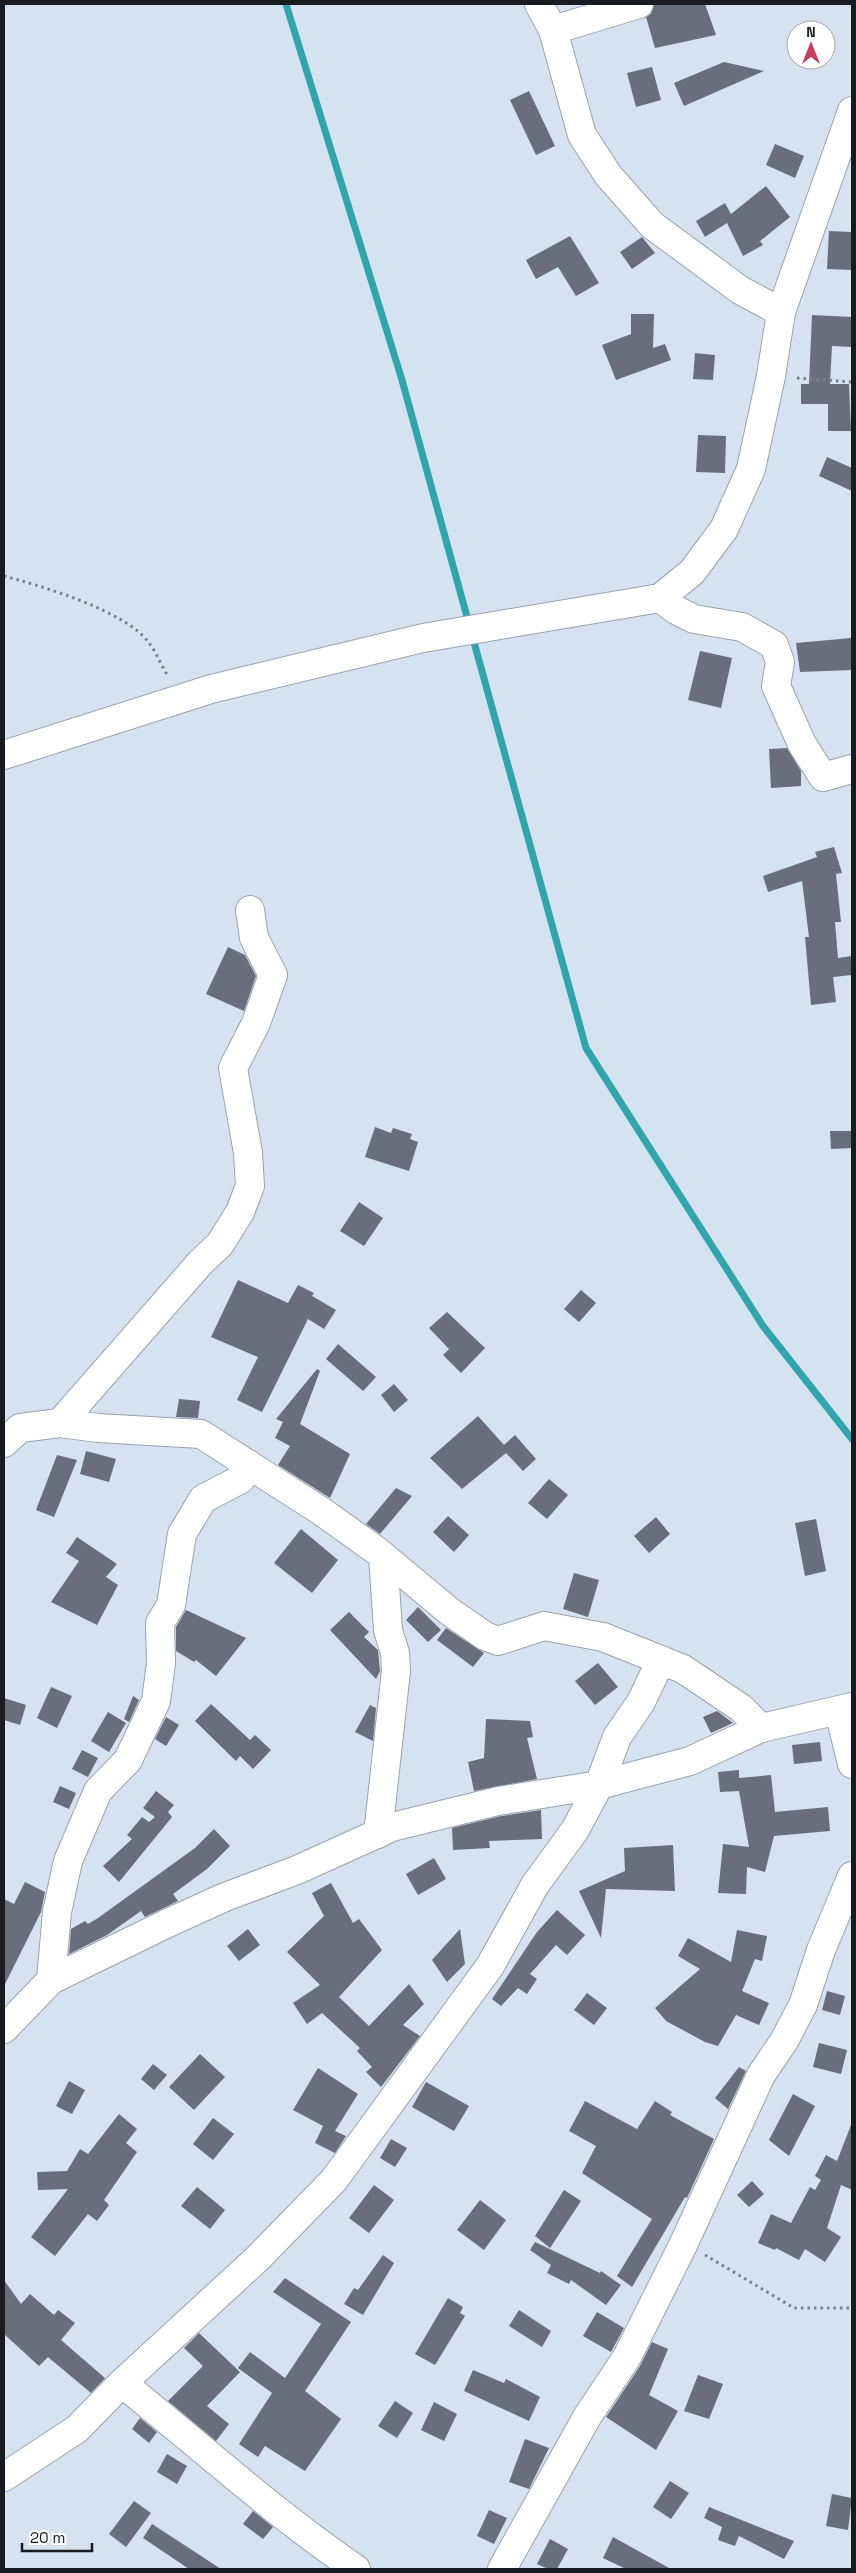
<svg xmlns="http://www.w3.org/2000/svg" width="856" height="2573" font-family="'Space Grotesk',sans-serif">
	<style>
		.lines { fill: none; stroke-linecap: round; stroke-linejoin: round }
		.stream { stroke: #30a5ad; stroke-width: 7 }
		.building { fill: #696e7c }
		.minor-casing { stroke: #97a3b0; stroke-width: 30 }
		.path { stroke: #78818b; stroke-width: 3; stroke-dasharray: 2.5 4; stroke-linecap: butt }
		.minor { stroke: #fff; stroke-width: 28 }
	</style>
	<rect width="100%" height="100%" fill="#d5e2f0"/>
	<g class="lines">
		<g class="stream">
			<path d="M286,4L402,380L469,624"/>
			<path d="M472,635L586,1048L763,1326L852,1439"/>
		</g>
	</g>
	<g class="building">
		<path d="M654,4H705L716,35L655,48L646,17L651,14Z"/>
		<path d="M724,62L764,71L684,106L674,83Z"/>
		<path d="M652,67L661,100L636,107L627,73Z"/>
		<path d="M529,91L555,146L536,155L510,100Z"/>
		<path d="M775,144L804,156L795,178L766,165Z"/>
		<path d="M766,186L790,217L760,241L763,245L743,256L727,223L705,237L696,221L725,203L731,214Z"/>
		<path d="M829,231L852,232V270L827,269Z"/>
		<path d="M570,236L599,283L576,296L558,267L536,279L526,260Z"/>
		<path d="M642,237L655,253L632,269L620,252Z"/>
		<path d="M631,314H654L653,348L665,344L671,360L616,380L602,345L631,334Z"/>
		<path d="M812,315L852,317V347L832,346L830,384H849L851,431H828V404H801V384H809Z"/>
		<path d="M695,353L715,355L713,380L693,379Z"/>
		<path d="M698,435L726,436L725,473L696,472Z"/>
		<path d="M827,457L852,468V491L819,476Z"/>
		<path d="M851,638L852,670L800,672L796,643Z"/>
		<path d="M700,651L732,658L721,708L688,700Z"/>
		<path d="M787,748L801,771V786L771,788L769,749Z"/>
		<path d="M834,847L842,873L836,874L841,922H835L838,958L852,956V975L833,977L836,1002L811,1005L805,937H809L802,881L768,892L763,876L817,857L815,852Z"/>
		<path d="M228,947L245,955L256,976L244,1011L206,994Z"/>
		<path d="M375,1127L391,1133L393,1128L412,1134L410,1139L418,1142L409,1171L365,1157Z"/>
		<path d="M830,1131H852V1148L831,1149Z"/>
		<path d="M359,1202L383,1218L364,1246L340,1231Z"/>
		<path d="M238,1280L288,1303L298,1285L314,1293L312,1296L336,1310L324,1329L308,1319L262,1412L237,1400L258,1357L211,1337Z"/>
		<path d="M581,1290L596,1303L579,1322L564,1309Z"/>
		<path d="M447,1312L485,1348L461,1373L443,1355L449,1349L429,1328Z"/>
		<path d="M338,1344L376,1377L363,1391L326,1359Z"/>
		<path d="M317,1369L320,1371L300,1424L350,1454L330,1498L278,1465L290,1446L275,1438L283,1422L276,1419Z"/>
		<path d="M394,1384L408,1400L394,1412L381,1395Z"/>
		<path d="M179,1399L200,1401L198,1418L176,1417Z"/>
		<path d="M478,1416L504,1445L515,1435L536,1459L523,1471L506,1453L462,1489L430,1458Z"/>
		<path d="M86,1451L116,1459L109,1482L80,1474Z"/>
		<path d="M57,1455L77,1460L54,1517L36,1510Z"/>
		<path d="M549,1479L568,1495L547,1519L528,1503Z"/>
		<path d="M396,1488L412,1496L380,1534L366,1524Z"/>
		<path d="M448,1516L469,1535L454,1552L433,1532Z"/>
		<path d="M656,1517L670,1534L649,1553L634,1536Z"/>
		<path d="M816,1519L826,1571L805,1576L795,1523Z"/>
		<path d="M301,1529L338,1560L312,1593L274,1563Z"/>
		<path d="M77,1537L117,1564L106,1577L118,1585L97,1625L51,1602L79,1561L66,1553Z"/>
		<path d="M574,1573L599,1580L588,1617L563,1609Z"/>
		<path d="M418,1607L441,1630L428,1642L406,1620Z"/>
		<path d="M186,1610L246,1638L216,1676L196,1660L194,1662L176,1651V1627Z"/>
		<path d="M349,1612L369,1632L364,1637L378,1650L380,1671L376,1679L330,1630Z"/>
		<path d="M446,1628L484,1653L473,1667L437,1640Z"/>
		<path d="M598,1663L618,1687L595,1705L575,1681Z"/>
		<path d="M51,1687L72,1696L57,1728L37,1718Z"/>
		<path d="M133,1696L139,1700L129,1722L124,1719Z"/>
		<path d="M4,1698L26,1705L20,1725L4,1720Z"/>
		<path d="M211,1704L250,1740L255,1735L271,1750L253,1769L240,1756L236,1761L195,1721Z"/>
		<path d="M370,1705L376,1708L373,1741L355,1732Z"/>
		<path d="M717,1711L733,1723L711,1733L703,1717Z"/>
		<path d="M108,1712L126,1723L109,1752L91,1741Z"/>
		<path d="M166,1717L179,1725L166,1746L155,1739Z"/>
		<path d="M486,1719L530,1721L533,1737L527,1738L537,1779L474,1791L468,1762L484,1758Z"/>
		<path d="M820,1742L822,1761L794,1764L792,1745Z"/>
		<path d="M82,1750L98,1758L88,1777L72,1769Z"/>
		<path d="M739,1770V1778L771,1775L775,1812L828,1807L830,1831L774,1836L765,1872L747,1867L746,1894L718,1893L723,1844L749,1847L739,1791L720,1792L718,1772Z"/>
		<path d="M60,1786L76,1793L69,1809L53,1802Z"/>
		<path d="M156,1791L174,1805L168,1812L172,1817L119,1882L103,1866L132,1839L127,1835L142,1817L149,1822L155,1817L143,1808Z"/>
		<path d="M541,1810L542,1839L489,1841L490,1848L453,1850L452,1828L501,1816Z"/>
		<path d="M214,1829L230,1846L207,1869L173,1894L178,1901L145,1917L141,1911L107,1935L69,1954L71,1929L85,1921L88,1924L98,1918L195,1848Z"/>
		<path d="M673,1845L675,1891L606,1889L601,1938L579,1891L625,1871L624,1848Z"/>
		<path d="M434,1858L446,1879L418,1895L406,1874Z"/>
		<path d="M25,1882L45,1892L41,1912L4,1986V1899L14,1904Z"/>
		<path d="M331,1883L353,1923L359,1919L382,1950L339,1997L369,2026L409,1984L424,2004L403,2025L420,2036L381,2087L366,2072L372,2067L357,2051L360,2048L322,2013L307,2024L293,2003L320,1985L287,1952L324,1916L312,1893Z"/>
		<path d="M557,1910L585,1935L567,1955L556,1945L530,1974L537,1979L527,1994L518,1988L501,2006L492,1999L537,1932Z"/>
		<path d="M248,1929L260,1945L239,1961L227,1946Z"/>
		<path d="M460,1929L465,1964L447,1982L432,1960Z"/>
		<path d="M737,1930L767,1936L762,1961L755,1959L742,1991L769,2003L759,2025L736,2015L718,2046L705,2042L666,2021L655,2008L700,1969L678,1956L688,1938L731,1962Z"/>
		<path d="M827,1991L845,1996L840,2015L822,2010Z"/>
		<path d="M587,1993L607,2008L594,2025L574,2010Z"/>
		<path d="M819,2043L847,2050L841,2074L813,2067Z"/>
		<path d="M200,2054L225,2077L194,2110L169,2087Z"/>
		<path d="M153,2064L167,2075L154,2090L141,2079Z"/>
		<path d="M739,2067L746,2071L728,2109L715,2098Z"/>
		<path d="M318,2068L358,2094L335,2131L346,2136L335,2153L315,2143L323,2126L293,2110Z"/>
		<path d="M69,2081L85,2090L72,2114L56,2106Z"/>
		<path d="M426,2082L469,2106L454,2131L412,2107Z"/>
		<path d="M793,2094L815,2106L789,2156L769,2140Z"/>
		<path d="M585,2101L637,2129L655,2101L672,2112L670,2115L714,2139L687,2198L685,2197L632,2287L617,2276L652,2219L582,2173L596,2146L569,2131Z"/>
		<path d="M119,2114L137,2129L126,2143L137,2152L104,2200L109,2205L97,2221L88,2214L55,2256L31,2237L68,2189L38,2190L37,2172L67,2171L80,2149L88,2154Z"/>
		<path d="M213,2118L234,2134L213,2160L193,2144Z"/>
		<path d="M851,2125L852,2190L841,2185L827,2228L841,2237L825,2262L805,2249L799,2260L776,2248L775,2250L758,2243L771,2214L791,2223L810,2187L815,2190L821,2180L815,2176L826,2155L837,2161Z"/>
		<path d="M391,2139L407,2148L395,2167L380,2158Z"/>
		<path d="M752,2181L764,2194L749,2207L737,2195Z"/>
		<path d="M374,2185L394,2200L369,2233L349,2218Z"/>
		<path d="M197,2187L225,2210L210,2229L181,2206Z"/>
		<path d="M564,2190L581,2201L550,2248L535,2236Z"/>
		<path d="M480,2200L506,2220L484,2250L457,2230Z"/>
		<path d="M535,2242L600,2273L601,2271L621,2285L606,2305L571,2280L569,2284L547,2273L551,2265L530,2250Z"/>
		<path d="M383,2255L394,2263L363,2315L344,2304L354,2288L358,2290Z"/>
		<path d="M285,2278L351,2322L305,2391L341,2419L305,2471L265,2446L258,2457L239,2444L272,2393L238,2368L250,2352L285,2378L321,2324L273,2292Z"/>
		<path d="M4,2280L21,2304L30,2294L54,2315L58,2310L75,2323L61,2340L105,2378L91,2393L48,2357L39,2366L4,2334Z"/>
		<path d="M448,2298L463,2307L460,2313L465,2316L435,2365L415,2354Z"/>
		<path d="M519,2310L551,2331L542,2347L509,2326Z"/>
		<path d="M597,2312L624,2328L611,2352L583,2336Z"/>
		<path d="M199,2333L240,2372L207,2406L229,2424L216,2441L168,2401L203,2366L184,2348Z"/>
		<path d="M652,2342L668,2349L649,2395L678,2411L656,2450L606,2417L640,2366Z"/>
		<path d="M473,2370L504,2383L506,2379L540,2397L529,2421L464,2391Z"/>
		<path d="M698,2375L723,2384L709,2419L684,2411Z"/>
		<path d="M395,2401L413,2413L397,2438L378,2426Z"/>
		<path d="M434,2402L457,2414L444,2441L421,2430Z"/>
		<path d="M140,2418L157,2432L149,2443L132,2429Z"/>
		<path d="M525,2439L549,2448L529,2489L509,2482Z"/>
		<path d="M167,2454L187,2466L177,2484L157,2472Z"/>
		<path d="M670,2481L689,2493L671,2519L653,2507Z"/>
		<path d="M832,2494L852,2498L848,2530L826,2526Z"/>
		<path d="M134,2501L151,2513L126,2547L109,2534Z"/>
		<path d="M709,2507L794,2541L784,2559L739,2536L735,2546L718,2540L722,2527L704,2518Z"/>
		<path d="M489,2510L507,2518L494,2544L477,2536Z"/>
		<path d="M253,2511L273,2527L263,2539L243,2524Z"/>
		<path d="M152,2524L192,2550L221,2569H189L143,2538Z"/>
		<path d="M613,2537L671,2569H626L603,2558Z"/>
		<path d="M550,2539L568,2549L557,2569H548L537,2564Z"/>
	</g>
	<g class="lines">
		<g class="minor-casing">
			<g id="minor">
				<path d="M539,4L553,30"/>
				<path d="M639,4L553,30L582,135L608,175L652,225L740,290L781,312"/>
				<path d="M660,598L676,610L694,619L742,627L774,645L780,662L776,686L802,744L823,777L852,769"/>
				<path d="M4,755L211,689L423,638L660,598L692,572L724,529L751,469L771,376L781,312L852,111"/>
				<path d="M60,1423L200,1263L220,1244L240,1212L250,1186L248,1153L233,1068L256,1023L273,975L254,938L250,910"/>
				<path d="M4,1443L20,1428L60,1423L98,1428L201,1434L321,1511L377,1551L449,1611L485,1636L498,1641L544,1626L603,1637L683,1669L741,1708L761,1728"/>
				<path d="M839,1711L852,1764"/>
				<path d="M378,1834L396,1671L395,1653L388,1630L383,1556"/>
				<path d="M51,1980L57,1912L68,1861L98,1791L128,1760L156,1701L161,1663L160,1623L171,1605L182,1534L203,1499L241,1479L248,1464"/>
				<path d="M4,2029L51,1980L170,1922L225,1897L297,1870L392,1827L498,1801L599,1785L617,1737L641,1702L661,1660"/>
				<path d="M122,2383C200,2446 274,2513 356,2569"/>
				<path d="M4,2477L77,2429L122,2383L258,2258L334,2180L490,1966L535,1885L575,1830L599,1785L690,1761L761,1728L852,1707"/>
				<path d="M502,2569L587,2417L627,2357L684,2243L761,2075L784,2041L803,2005L821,1950L852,1876"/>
			</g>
		</g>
		<g class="path">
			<path d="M797,378L852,382"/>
			<path d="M4,576C41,586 127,611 149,643C157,653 161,666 168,676"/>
			<path d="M705,2255L794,2308H852"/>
		</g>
		<use href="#minor" class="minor"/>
	</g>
	<rect width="856" height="2573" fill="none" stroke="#181c21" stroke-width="10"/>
	<g transform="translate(811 45)"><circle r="24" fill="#ffffff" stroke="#a3a4a6"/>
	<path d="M0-4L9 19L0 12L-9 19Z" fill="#c93a61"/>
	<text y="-8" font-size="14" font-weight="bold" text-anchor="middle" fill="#181c21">N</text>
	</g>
	<path d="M22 2543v8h70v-8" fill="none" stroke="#181c21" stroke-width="2.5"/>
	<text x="30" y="2543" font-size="15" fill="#181c21" stroke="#ffffff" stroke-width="4" paint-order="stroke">20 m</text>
</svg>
